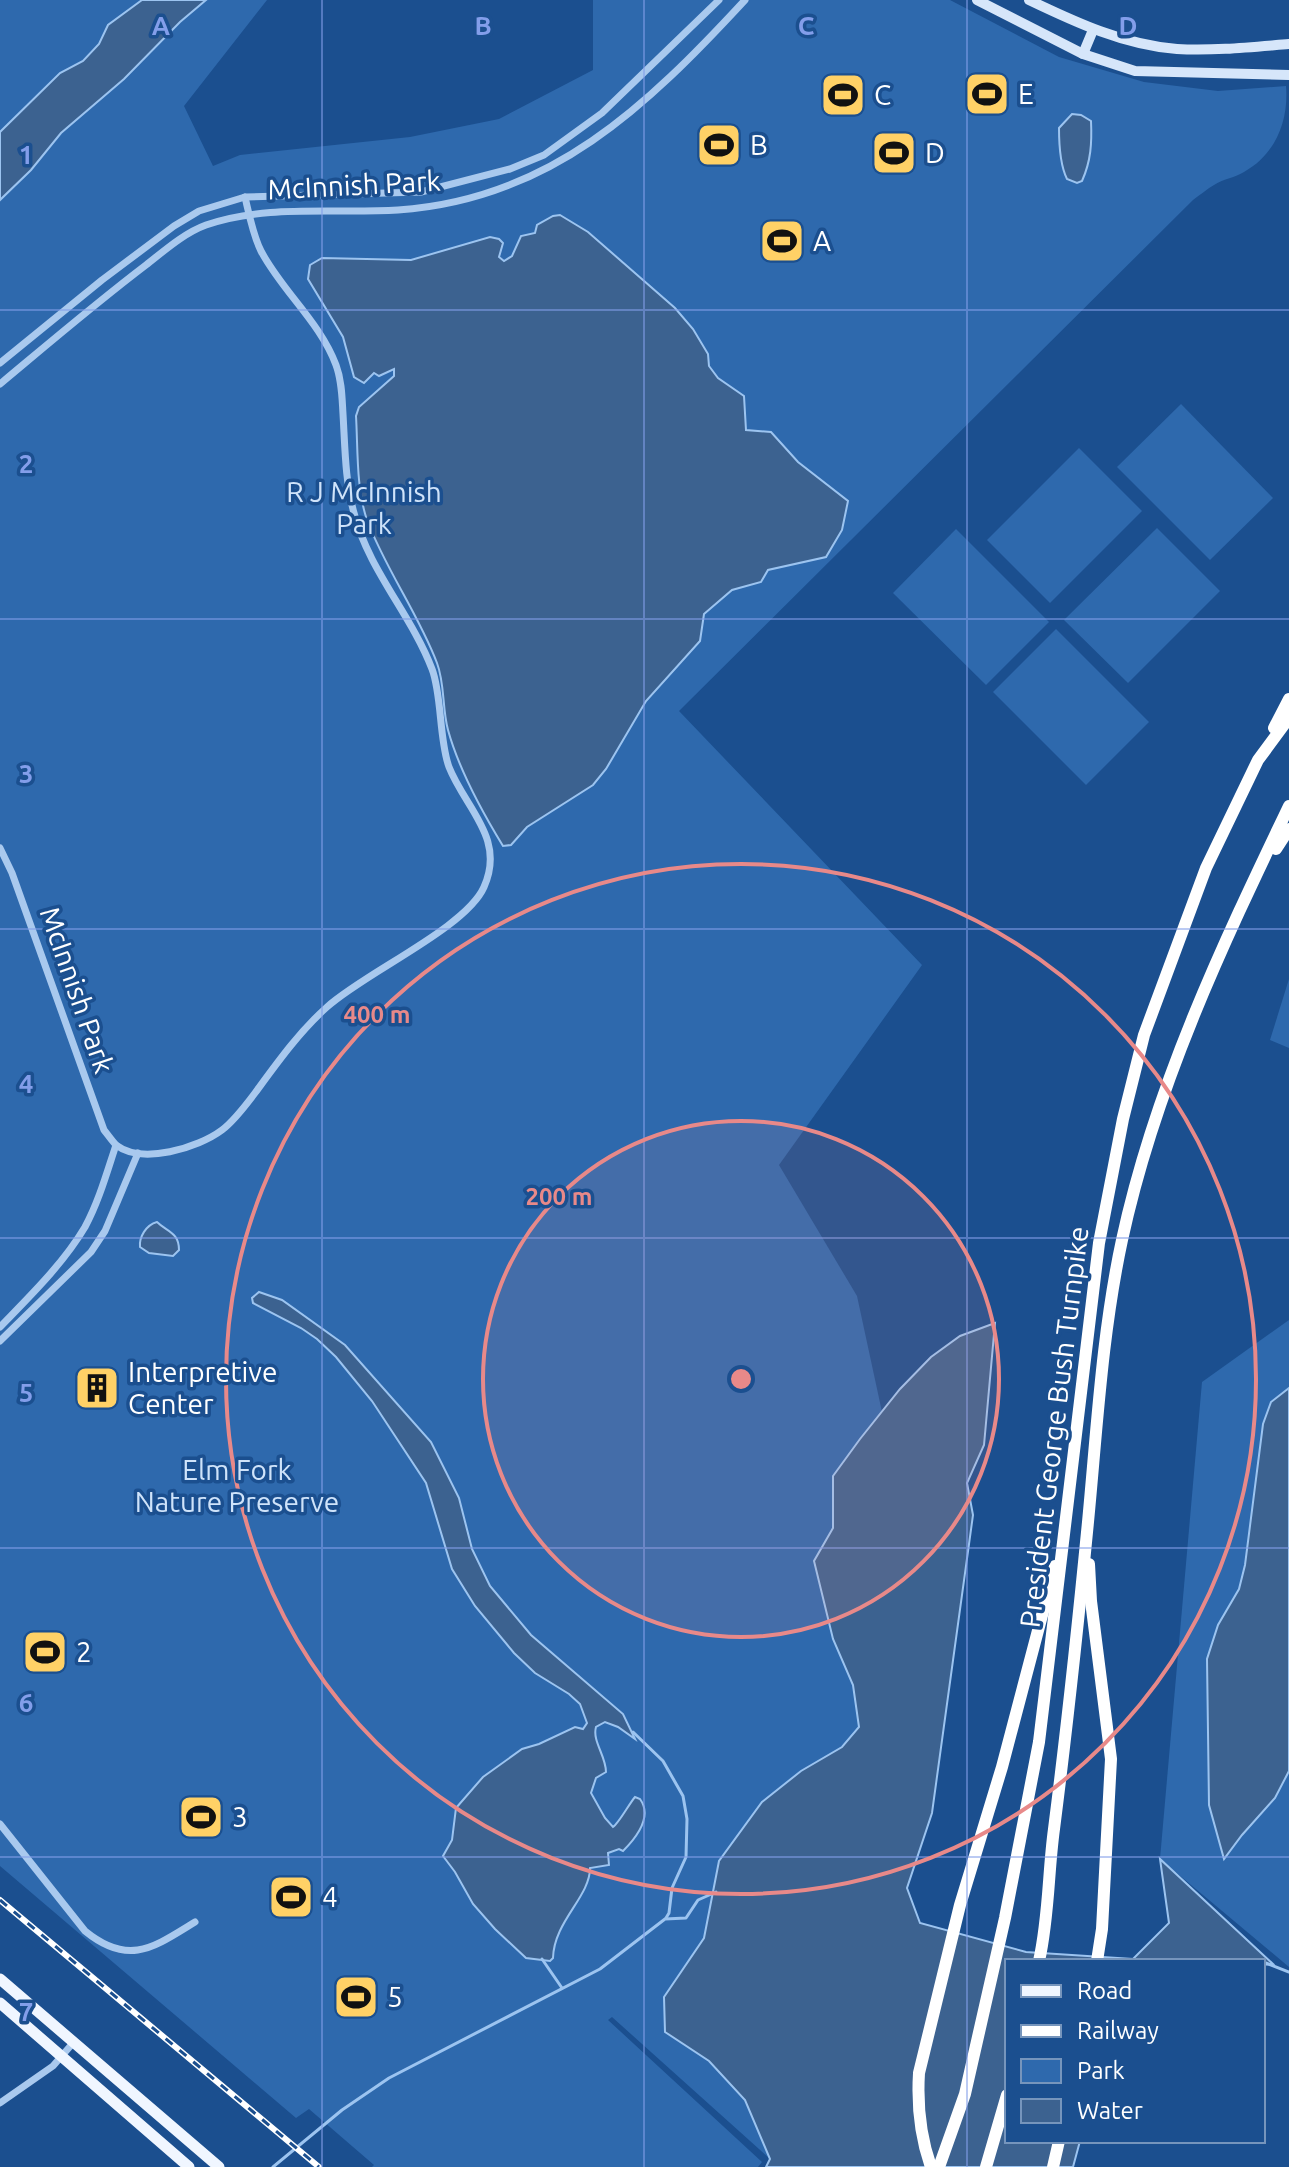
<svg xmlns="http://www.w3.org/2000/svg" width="1289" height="2167" font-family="Ubuntu,sans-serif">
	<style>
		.green { fill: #2e69ad }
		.water { fill: #3c6290; stroke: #9cc4f0; stroke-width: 2 }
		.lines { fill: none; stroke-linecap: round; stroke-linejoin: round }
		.stream { stroke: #9cc4f0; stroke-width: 3 }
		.street { stroke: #a9c9ee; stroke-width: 7 }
		.secondary { stroke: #d6e6fa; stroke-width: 10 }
		.primary { stroke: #f0f6ff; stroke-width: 11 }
		.highway { stroke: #fff; stroke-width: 12 }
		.rail-casing { stroke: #fff; stroke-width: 6 }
		.rail { stroke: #1b4f8f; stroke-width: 3; stroke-dasharray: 9; stroke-linecap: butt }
		.grid { fill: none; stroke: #839eea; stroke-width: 2; stroke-opacity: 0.55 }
		.ring { fill: none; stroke: #e88989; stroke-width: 4 }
		.labels { text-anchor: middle; stroke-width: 7; stroke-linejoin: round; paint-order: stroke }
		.poi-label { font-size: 28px; fill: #fff; stroke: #1b4f8f; text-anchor: start }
		.street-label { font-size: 28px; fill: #fff; stroke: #1b4f8f }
		.park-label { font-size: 28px; fill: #cfe3fa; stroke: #1b4f8f }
		.grid-label { font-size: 26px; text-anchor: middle; font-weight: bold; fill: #839eea; stroke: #1b4f8f; stroke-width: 7; stroke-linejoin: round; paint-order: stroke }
		.centre { fill: #e88989; stroke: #1b4f8f; stroke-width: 4 }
		.ring-label { font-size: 24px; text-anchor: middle; font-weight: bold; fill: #e88989; stroke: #1b4f8f; stroke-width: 7; stroke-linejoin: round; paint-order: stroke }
	</style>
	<rect width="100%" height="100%" fill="#1b4f8f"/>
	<g class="green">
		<path d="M0,0H267L184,106L213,166L240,155L410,137L499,119L593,70V0H950L1059,57L1144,82L1218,91L1286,86C1289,121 1275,155 1244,172C1234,178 1223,179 1214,185C1207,189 1200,195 1193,200L679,711L922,965L779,1165L857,1296L882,1412L833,1476V1528L814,1562L833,1639L853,1685L859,1727L842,1747L801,1771L762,1802L719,1861L704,1938L664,1997L665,2032L709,2061L745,2100L770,2159L612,2017L608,2020L762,2162L758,2167H372L374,2165L309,2109L296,2118L0,1866Z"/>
		<path d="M1181,404L1273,498L1210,560L1117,467Z"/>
		<path d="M1079,448L1142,511L1050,603L987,540Z"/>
		<path d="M1157,528L1220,591L1128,683L1064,620Z"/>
		<path d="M956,529L1049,622L986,685L893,593Z"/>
		<path d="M1056,629L1149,722L1086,785L993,692Z"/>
		<path d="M1289,979V1048L1270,1040Z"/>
		<path d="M1289,1320V1967L1160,1859L1202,1382Z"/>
	</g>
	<g class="water">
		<path d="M142,0H206L180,22L124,79L61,133L31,170L0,200V132L60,73L83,61L99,44L108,25Z"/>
		<path d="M1072,114L1081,115L1091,121C1092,143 1091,161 1082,181L1077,183L1067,179C1060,165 1059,144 1059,128Z"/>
		<path d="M560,215L588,232L675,308L693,329L708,354L709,366L718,378L744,396L746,430L771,432L798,462L848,501L842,530L826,557L768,570L761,582L732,590L704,614L700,641L646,701L606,769L593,785L527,827L511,845L503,846C481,810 459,770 448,730C442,708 445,684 437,663C418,613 386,570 367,520C356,488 358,449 356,416L359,407L394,376V369L379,376L374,373L364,383L354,377L343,337L308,279L310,265L322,258L411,260L490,237L499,239L503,243L499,257L504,261L512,256L521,236L535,233L537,225L553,216Z"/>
		<path d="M157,1222C167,1232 179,1232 179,1250L173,1256L149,1253L140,1247C139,1237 146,1225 157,1222Z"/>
		<path d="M259,1292L282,1300L345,1345L431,1442L459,1498L472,1549L490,1586L531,1635L623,1714L635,1739L618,1727L605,1722L596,1727C592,1741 606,1756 606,1772L596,1778L591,1793L605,1818L613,1827C619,1823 629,1804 635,1797L640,1799C653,1817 636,1838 623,1851L619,1849L608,1853L609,1865L590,1868C590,1897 554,1921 553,1958L550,1961L526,1958L495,1929L473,1904L455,1872L443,1856L452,1840L456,1808L483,1777L522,1749L539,1744L575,1727L583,1729L587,1723L580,1704L569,1694L535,1673L514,1653L475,1606L452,1569L426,1483L372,1401L336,1357L317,1339L301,1328L253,1303L252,1298Z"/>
		<path d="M995,1323L984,1445L967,1483L973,1515L932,1813L907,1888L920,1923L1026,1952L1133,1959L1169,1923L1160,1859L1273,1964L1263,1965V1961H1007V2141H1080L1073,2167H766L770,2159L745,2100L709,2061L665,2032L664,1997L704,1938L719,1861L762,1802L801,1771L842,1747L859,1727L853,1685L833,1639L814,1561L833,1528V1476L860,1439L900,1389L931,1357L960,1336Z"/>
		<path d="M1289,1388V1771L1275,1798L1242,1835L1224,1859L1209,1805L1207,1659L1218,1625L1239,1589L1245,1565L1263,1424L1271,1402Z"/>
	</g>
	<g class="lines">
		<g class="stream">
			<path d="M633,1732L663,1761L683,1796L687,1819L686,1857L672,1888L669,1913L666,1918"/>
			<path d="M542,1959L562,1988"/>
			<path d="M1263,1962L1289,1972"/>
			<path d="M273,2167L342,2110L389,2078L600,1969L665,1919L686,1918L698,1900L716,1892"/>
		</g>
		<g class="street">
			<path d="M0,363L102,280L174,226L199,211L245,197L421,192L510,169L544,155L602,113L719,0"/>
			<path d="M0,384C48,344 96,303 146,265C164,251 184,233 206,225C266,204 334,214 398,210C550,200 647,106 745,0"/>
			<path d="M0,848L12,873L104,1130C108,1135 112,1141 116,1145C142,1165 198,1148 222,1130C234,1121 246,1105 255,1093C277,1063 299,1032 327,1007C364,973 466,928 484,887C506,838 465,808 449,767C439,740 442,695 432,669C411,614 369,571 354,513C345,481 345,447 343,414C342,398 342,381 336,365C320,322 282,291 261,251C253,235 249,214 245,197"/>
			<path d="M0,1327C30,1296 63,1264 85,1227C99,1201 107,1172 116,1145"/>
			<path d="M0,1341L91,1252L105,1231L138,1153"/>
			<path d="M0,1824L85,1931C129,1967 154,1947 195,1922"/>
			<path d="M0,2103L53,2066L73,2043"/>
		</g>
		<g class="secondary">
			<path d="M977,0L1083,54L1135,71L1289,75"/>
			<path d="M1029,0C1075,22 1124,45 1177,49C1214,51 1252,47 1289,44"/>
			<path d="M1083,54L1093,30"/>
		</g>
		<g class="primary">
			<path d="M0,1979L219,2167"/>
			<path d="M0,2003L189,2167"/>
		</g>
		<g class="highway">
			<path d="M1274,728L1289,699"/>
			<path d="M1276,849L1289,829"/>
			<path d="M1089,1564L1091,1601L1111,1759L1102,1929L1097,1961"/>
			<path d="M1039,1961C1049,1917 1048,1873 1054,1829C1067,1727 1078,1625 1088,1522C1097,1428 1102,1333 1122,1240C1155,1087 1222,946 1289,806"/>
			<path d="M931,2167C920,2136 917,2106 919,2073L960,1905L1002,1767L1055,1566"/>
			<path d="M939,2167L965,2094L1005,1918L1039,1742L1099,1243L1123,1119L1144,1035L1206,868L1258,760L1289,718"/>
			<path d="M986,2167L1007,2095"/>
			<path d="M1053,2167L1059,2141"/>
		</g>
		<g class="rail-casing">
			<path id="rail" d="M0,1900L319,2167"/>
		</g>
		<use href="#rail" class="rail"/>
	</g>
	<path class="grid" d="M322,0V2167M644,0V2167M967,0V2167M0,310H1289M0,619H1289M0,929H1289M0,1238H1289M0,1548H1289M0,1857H1289"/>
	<circle cx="741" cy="1379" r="258" fill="#e88989" fill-opacity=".12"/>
	<g class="ring">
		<circle cx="741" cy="1379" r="258"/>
		<circle cx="741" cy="1379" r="515"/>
	</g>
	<defs>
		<g id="stadium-square" transform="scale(2.3)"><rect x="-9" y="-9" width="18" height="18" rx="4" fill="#ffd166" stroke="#1b4f8f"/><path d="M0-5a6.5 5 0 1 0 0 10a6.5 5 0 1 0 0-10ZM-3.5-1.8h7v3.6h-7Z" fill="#111"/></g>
		<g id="building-square" transform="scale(2.3)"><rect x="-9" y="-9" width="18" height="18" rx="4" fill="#ffd166" stroke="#1b4f8f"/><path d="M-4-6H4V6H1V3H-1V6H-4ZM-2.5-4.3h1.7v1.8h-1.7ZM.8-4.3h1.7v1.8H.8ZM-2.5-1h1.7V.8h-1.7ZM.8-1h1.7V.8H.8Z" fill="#111"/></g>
	</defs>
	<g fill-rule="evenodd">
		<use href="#stadium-square" x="987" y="94"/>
		<use href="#stadium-square" x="843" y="95"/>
		<use href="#stadium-square" x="719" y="145"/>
		<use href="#stadium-square" x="894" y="153"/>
		<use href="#stadium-square" x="782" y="241"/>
		<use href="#building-square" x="97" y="1388"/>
		<use href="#stadium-square" x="45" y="1652"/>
		<use href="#stadium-square" x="201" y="1817"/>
		<use href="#stadium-square" x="291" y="1897"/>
		<use href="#stadium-square" x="356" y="1997"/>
	</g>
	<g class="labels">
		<g class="poi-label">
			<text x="1018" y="104">E</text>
			<text x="874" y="105">C</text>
			<text x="750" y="155">B</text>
			<text x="925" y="163">D</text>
			<text x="813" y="251">A</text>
			<text x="128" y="1382">Interpretive<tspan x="128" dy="32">Center</tspan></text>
			<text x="76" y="1662">2</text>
			<text x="232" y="1827">3</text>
			<text x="322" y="1907">4</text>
			<text x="387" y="2007">5</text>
		</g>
		<g class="street-label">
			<text transform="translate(354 185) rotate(-3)" y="10">McInnish Park</text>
			<text transform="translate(77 990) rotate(71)" y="10">McInnish Park</text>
			<text transform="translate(1054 1427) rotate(-83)" y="10">President George Bush Turnpike</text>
		</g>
		<g class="park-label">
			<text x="364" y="502">R J McInnish<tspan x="364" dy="32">Park</tspan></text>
			<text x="237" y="1480">Elm Fork<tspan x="237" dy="32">Nature Preserve</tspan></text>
		</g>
	</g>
	<g class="grid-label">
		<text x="161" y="35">A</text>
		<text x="483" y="35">B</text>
		<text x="806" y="35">C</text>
		<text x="1128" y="35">D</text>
		<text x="26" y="164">1</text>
		<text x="26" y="473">2</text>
		<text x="26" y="783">3</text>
		<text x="26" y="1093">4</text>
		<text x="26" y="1402">5</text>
		<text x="26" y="1712">6</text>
		<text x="26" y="2021">7</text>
	</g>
	<circle cx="741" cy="1379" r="12" class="centre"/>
	<g class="ring-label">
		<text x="377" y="1023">400 m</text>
		<text x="559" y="1205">200 m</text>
	</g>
	<rect x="1005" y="1959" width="260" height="184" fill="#1b4f8f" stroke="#7695bc" stroke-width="2"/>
	<rect x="1021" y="1985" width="40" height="12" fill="#f0f6ff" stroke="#7695bc" stroke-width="2"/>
	<text x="1077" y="1999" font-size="24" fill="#ffffff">Road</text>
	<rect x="1021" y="2025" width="40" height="12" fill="#ffffff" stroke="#7695bc" stroke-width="2"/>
	<text x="1077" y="2039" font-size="24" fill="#ffffff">Railway</text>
	<rect x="1021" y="2059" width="40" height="24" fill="#2e69ad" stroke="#7695bc" stroke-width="2"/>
	<text x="1077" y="2079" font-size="24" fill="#ffffff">Park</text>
	<rect x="1021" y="2099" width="40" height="24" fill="#3c6290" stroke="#7695bc" stroke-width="2"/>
	<text x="1077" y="2119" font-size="24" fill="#ffffff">Water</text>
</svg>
